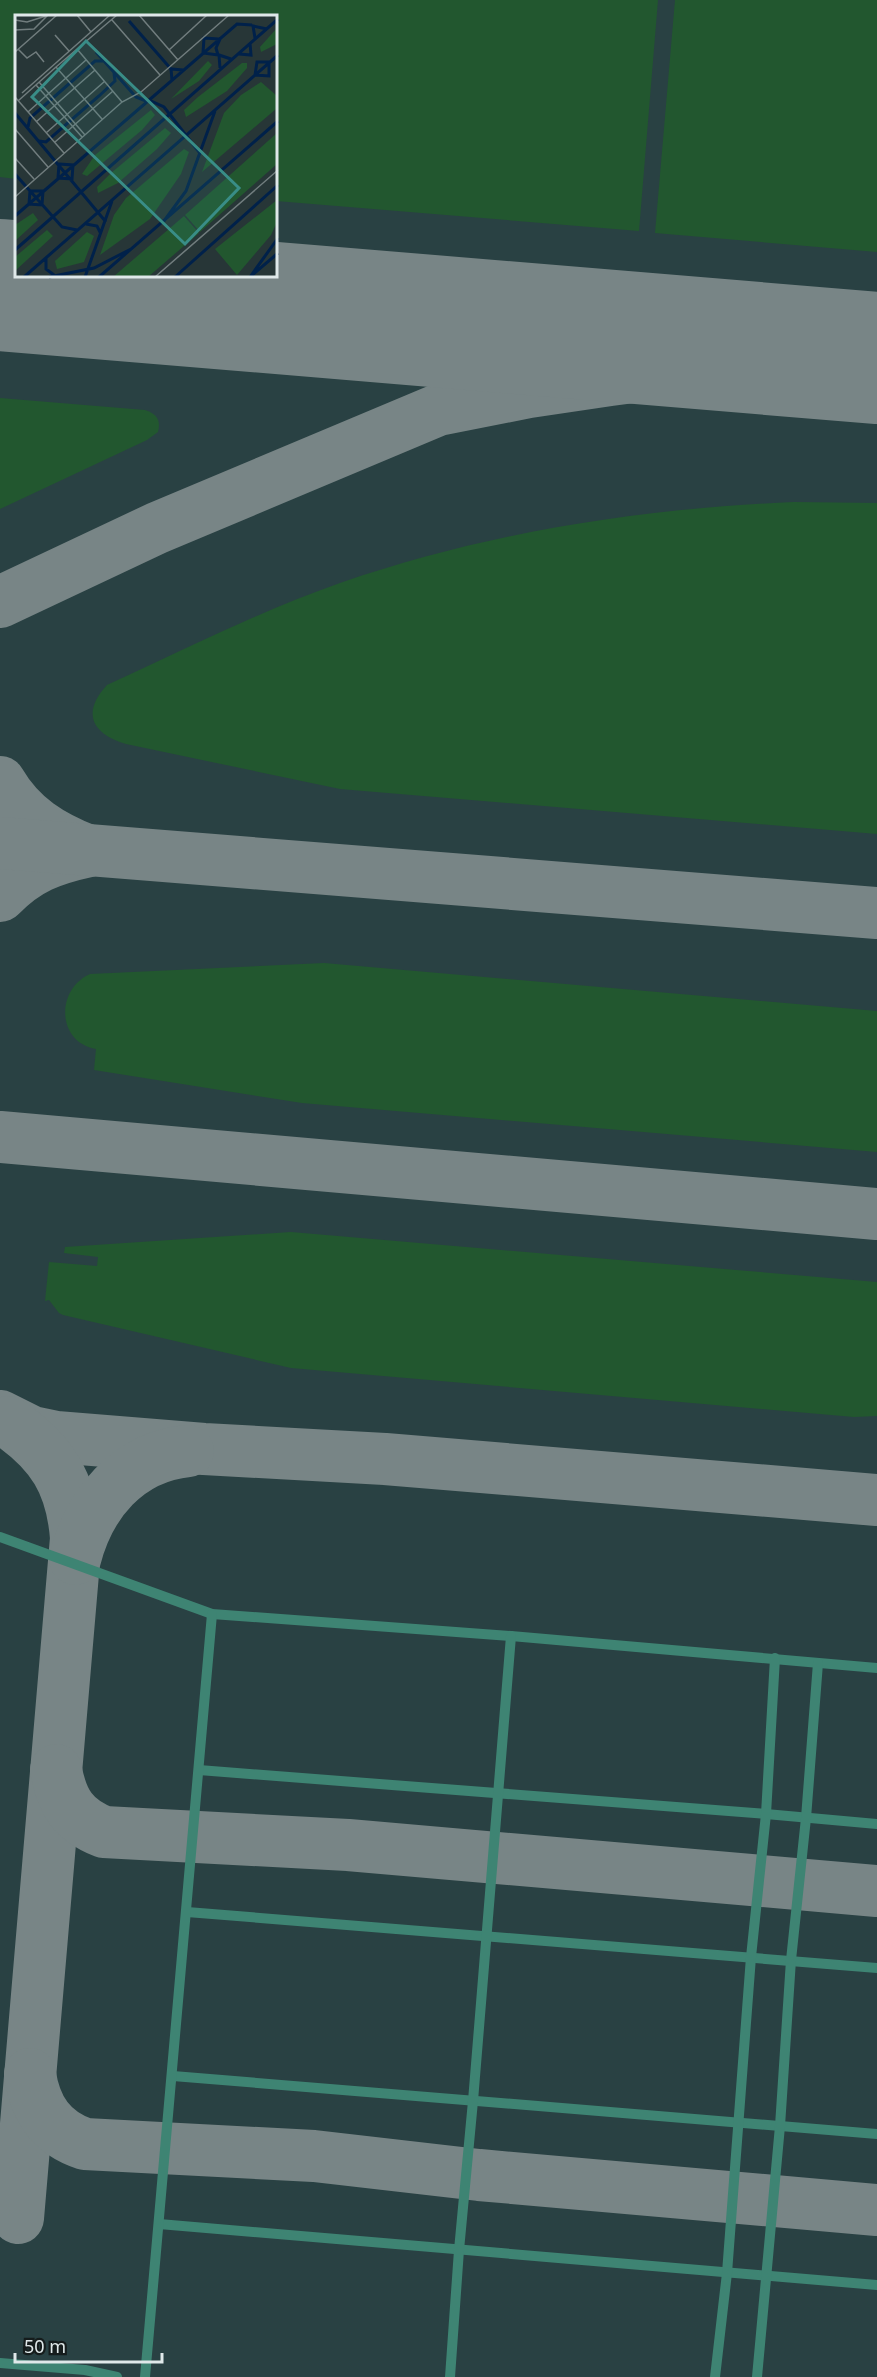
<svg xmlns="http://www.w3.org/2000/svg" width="877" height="2377" font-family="'Noto Sans',sans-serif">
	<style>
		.built { fill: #294143; fill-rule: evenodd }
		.green { fill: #22572f }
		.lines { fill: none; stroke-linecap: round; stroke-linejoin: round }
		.taxiway { stroke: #788586; stroke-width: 52 }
		.runway { stroke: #788586; stroke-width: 132 }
		.lane { stroke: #3e8473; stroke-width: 10 }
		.inset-river { fill: none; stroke: #00214a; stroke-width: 3 }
		.inset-road { fill: none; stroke: #717d7e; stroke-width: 1.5 }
		.view { fill: #398d87; fill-opacity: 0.15; stroke: #398d87; stroke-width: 3 }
		.inset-edge { fill: none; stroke: #dfe8e9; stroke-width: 3 }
	</style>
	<rect width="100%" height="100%" fill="#273637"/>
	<path class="built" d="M0,0H877V2377H0ZM16,16H276V276H16Z"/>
	<g class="green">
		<path d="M0,0H658L639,231L276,201V16H16V179L0,177Z"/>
		<path d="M675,0H877V252L655,233Z"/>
		<path d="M0,398L145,410C157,414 161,420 158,432L147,440L0,509Z"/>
		<path d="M794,502L877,503V834L340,789L126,744C92,734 81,713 107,685C184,650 260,611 340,583C488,532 638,509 794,502Z"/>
		<path d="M324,963L877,1011V1152L302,1103L94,1070L96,1049C56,1042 56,989 90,974Z"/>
		<path d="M291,1232L877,1282V1416L854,1417L291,1368L63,1315L59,1313L49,1300L45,1301L49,1262L97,1266L98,1257L64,1253L65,1247Z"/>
	</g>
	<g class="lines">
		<g class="taxiway">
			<path d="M0,602L157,528L438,410L529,392L610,380L701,368L849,354"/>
			<path d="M0,782C21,818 51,836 89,851C52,859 27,868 0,896"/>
			<path d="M0,843L877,913"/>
			<path d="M0,1137L877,1214"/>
			<path d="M0,1416L32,1432L56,1437L204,1449L385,1459L877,1500"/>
			<path d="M8,1422C52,1452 72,1484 76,1538L18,2218"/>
			<path d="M75,1559C89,1504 127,1457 188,1451"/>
			<path d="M56,1770C62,1802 73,1820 104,1832L348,1845L877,1891"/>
			<path d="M30,2074C35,2108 51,2133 85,2144L314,2156L479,2175L877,2210"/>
		</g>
		<path class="runway" d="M0,285L877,358"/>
		<g class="lane">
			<path d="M0,1537L212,1614L511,1636L877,1668"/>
			<path d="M199,1770L766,1814L877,1824"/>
			<path d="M187,1912L877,1968"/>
			<path d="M173,2076L877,2134"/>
			<path d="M159,2224L877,2285"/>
			<path d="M0,2363L85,2370L117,2377"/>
			<path d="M145,2377L212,1614"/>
			<path d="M450,2377L459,2250L473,2101L511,1636"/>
			<path d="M715,2377L727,2273L751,1957L766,1814L775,1658"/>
			<path d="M757,2377L780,2126L791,1960L806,1818L818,1663"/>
		</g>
	</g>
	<g transform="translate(15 15)">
		<rect width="262" height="262" fill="#273637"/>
		<path d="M262,13V29L246,37L245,32ZM193,46L197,50L184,66L156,84ZM227,48H232V53L212,76L171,102L169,95L183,82ZM246,67L262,81L261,94L187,157L209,98L226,80ZM136,95L140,100L127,115L72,161L67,159L80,140ZM150,113L156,118L142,134L103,168L83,178L82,172L96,158ZM262,118V149L185,217L170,200ZM169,134L174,137L166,159L135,204L85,240L99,200L111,183ZM262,185V207L256,220L222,260L200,234ZM18,198L23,205L0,226V210ZM169,201L184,218L133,262H98ZM32,215L38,221L0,256V242ZM72,217L79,221L69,247L42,254L40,246Z" fill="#22572f"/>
		<path class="inset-river" d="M114,6L156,54M189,23L205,24L201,33L203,40L188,38ZM240,23L238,11L252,14M81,37L121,82L131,86M224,39L236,40L235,28M242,47H254V61L240,60ZM205,53L204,40L216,44M157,65L156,54L168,55M134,85L149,92L184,137M0,98L91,207M13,112L15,103L80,46H89M24,126L31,127L84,81L100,66L99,58M44,149L58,150L57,164L43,163ZM0,159L47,212L62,215M15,176H28L27,190L14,189ZM0,201L222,9L237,10M149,206L171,176L200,96M71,209L82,211L86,219M0,235L263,4M31,243V254L39,260M9,262L263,40M34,262L79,253L116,234M70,262L97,186M84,262L263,106M160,262L263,170M235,262L263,223M235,262L263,238"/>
		<path class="inset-road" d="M62,0L76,17M124,0L163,45M0,5L12,7L31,1M97,5L145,60M0,15L19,14L33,0M40,20L54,36M3,34L12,43L21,37L29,47M62,34L107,87M154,35L192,0M0,37L42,0M41,52L102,0M24,67L70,120M21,70L67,122M7,78L95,0M0,82L49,138M3,86L41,52L87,104M13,97L71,45M21,107L80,55M0,114L33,152M31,118L90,66M40,127L98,76M0,143L19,164M0,182L107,87L126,77L214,0M140,262L263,155"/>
		<path class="view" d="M71,26L224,173L170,229L17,82Z"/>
		<rect width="262" height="262" class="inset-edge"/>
	</g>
	<path d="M15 2353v9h147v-9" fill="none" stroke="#dfe8e9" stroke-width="3"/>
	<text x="24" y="2353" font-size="18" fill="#dfe8e9" stroke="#151c1c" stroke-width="4.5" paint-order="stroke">50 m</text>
</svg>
